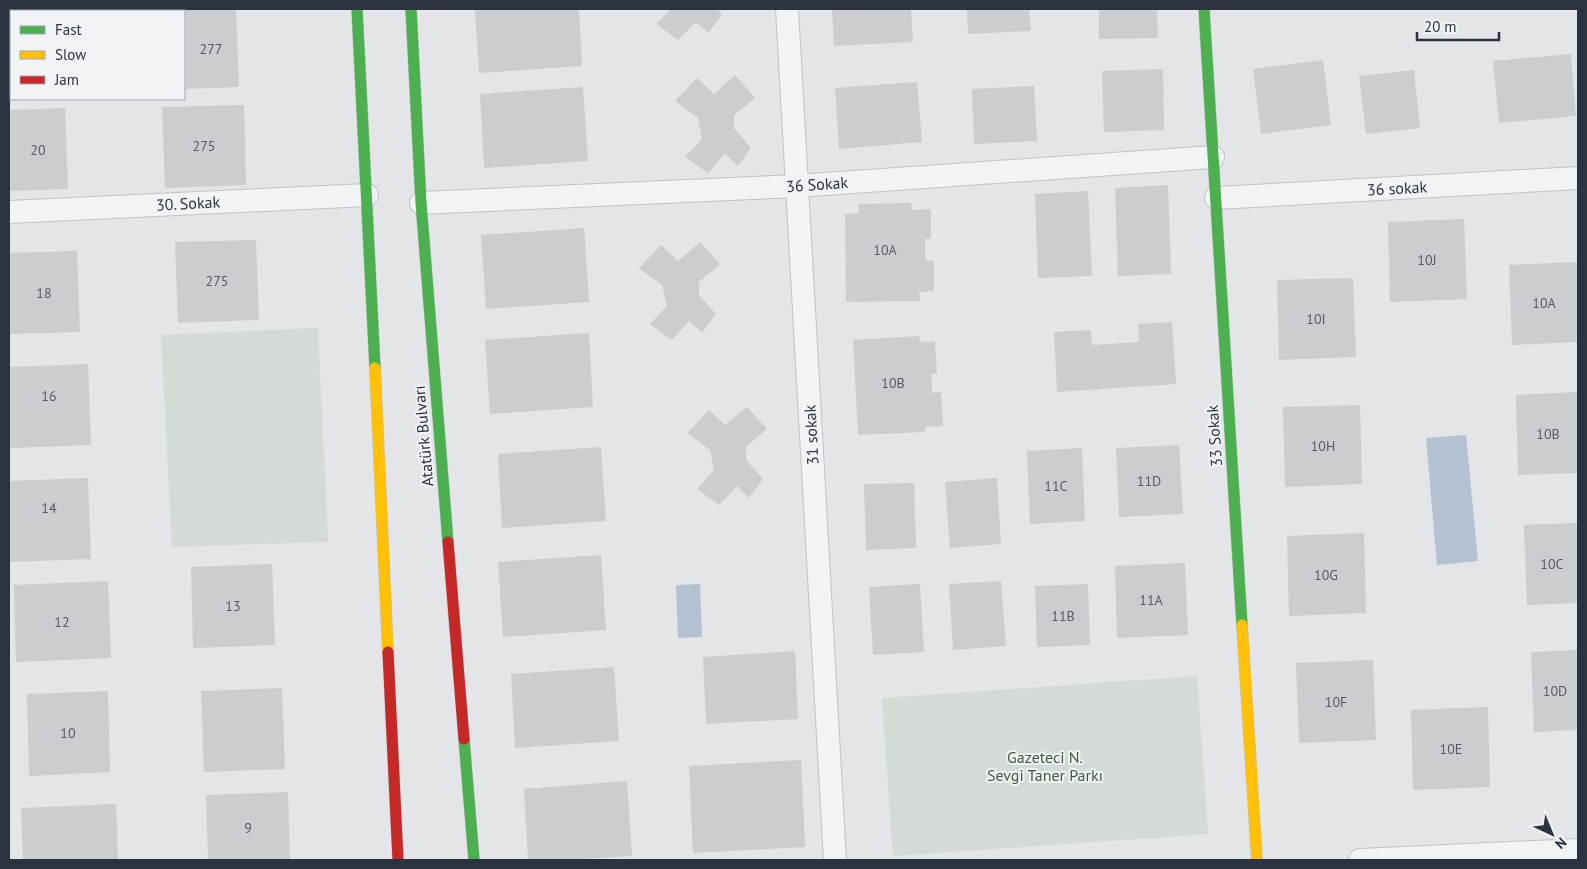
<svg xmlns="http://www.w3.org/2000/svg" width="1587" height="869" font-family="'PT Sans',sans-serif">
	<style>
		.green { fill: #d4dbd4 }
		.water { fill: #b3c1d1 }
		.building { fill: #cbcdd0 }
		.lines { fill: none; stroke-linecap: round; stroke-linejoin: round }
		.street-casing { stroke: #c1c3c6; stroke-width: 24 }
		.fast-casing { stroke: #c1c3c6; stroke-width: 12 }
		.slow-casing { stroke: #c1c3c6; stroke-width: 12 }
		.jam-casing { stroke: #c1c3c6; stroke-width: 12 }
		.street { stroke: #f2f3f5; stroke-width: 22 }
		.fast { stroke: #4caf50; stroke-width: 11 }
		.slow { stroke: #ffc107; stroke-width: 11 }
		.jam { stroke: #c62828; stroke-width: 11 }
		.labels { text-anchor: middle; stroke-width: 4; stroke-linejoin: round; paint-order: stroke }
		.number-label { font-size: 14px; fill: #545a65 }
		.street-label { font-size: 16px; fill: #2b3240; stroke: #f1f3f7 }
		.park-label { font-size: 16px; fill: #3e5b39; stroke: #f1f3f7 }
	</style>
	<rect width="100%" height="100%" fill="#e3e5e8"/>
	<g class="green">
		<path d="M318,328L328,542L172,547L161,335Z"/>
		<path d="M1197,676L1208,834L893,856L882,698Z"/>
	</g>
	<g class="water">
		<path d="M1466,435L1478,561L1437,565L1426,438Z"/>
		<path d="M700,584L702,637L678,638L676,585Z"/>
	</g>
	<g class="building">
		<path d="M9,9H55V11H11V63H9Z"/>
		<path d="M155,9H236L239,87L184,89V11H155Z"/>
		<path d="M475,9H579L582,66L479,73Z"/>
		<path d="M671,9H717L722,15L708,33L696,22L678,40L656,24Z"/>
		<path d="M832,9H911L913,42L834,46Z"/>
		<path d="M967,9H1029L1031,31L968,34Z"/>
		<path d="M1099,9H1157L1158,38L1099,39Z"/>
		<path d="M1571,54L1576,116L1499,123L1493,61Z"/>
		<path d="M1323,60L1331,125L1261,134L1253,69Z"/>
		<path d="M1163,69L1164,130L1104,132L1102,71Z"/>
		<path d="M1414,70L1420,128L1366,134L1359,76Z"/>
		<path d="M735,75L755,98L734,115V128L751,148L738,166L725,154L708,173L685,157L702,139L698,118L675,101L697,78L714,94Z"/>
		<path d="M917,82L922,142L839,149L835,88Z"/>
		<path d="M1034,86L1037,141L974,144L972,89Z"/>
		<path d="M583,87L588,161L484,168L480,94Z"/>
		<path d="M244,105L246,185L165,188L162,107Z"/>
		<path d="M65,108L68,189L9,191V110Z"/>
		<path d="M1168,185L1171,274L1118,276L1115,188Z"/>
		<path d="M1088,191L1092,276L1038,278L1035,194Z"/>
		<path d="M911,203L912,210L931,209V239H925V260L934,261V291L919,292L920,301L846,302L845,214L859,213L858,204Z"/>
		<path d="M1464,219L1467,299L1390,302L1388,222Z"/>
		<path d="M584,228L589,302L486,309L481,235Z"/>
		<path d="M256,240L259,320L178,323L175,242Z"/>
		<path d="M700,242L720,264L699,282V295L716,314L702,333L689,321L672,340L650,324L667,306L662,285L639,268L661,245L678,261Z"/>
		<path d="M77,251L80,332L9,334V253Z"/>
		<path d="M1578,262V342L1512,345L1509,265Z"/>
		<path d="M1353,278L1356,357L1279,360L1277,280Z"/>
		<path d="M1172,322L1176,384L1057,392L1054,332L1091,330L1092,345L1139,342L1138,324Z"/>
		<path d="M589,333L593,407L490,414L485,340Z"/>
		<path d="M919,336L920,342L935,341L937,374H931L932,393L941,392L943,426L925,427V432L858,435L853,340Z"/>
		<path d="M88,364L91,445L10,448L9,367Z"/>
		<path d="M1578,392V473L1518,475L1516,395Z"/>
		<path d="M1360,405L1362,484L1285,487L1283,407Z"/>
		<path d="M747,407L767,429L746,447V460L763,479L749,498L737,486L719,505L697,489L714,470L710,450L687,433L709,410L725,425Z"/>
		<path d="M1179,445L1183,514L1119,517L1116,448Z"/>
		<path d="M601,447L606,521L502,528L498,454Z"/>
		<path d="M1082,448L1085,521L1030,524L1027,451Z"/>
		<path d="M88,478L91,559L10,562L9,481Z"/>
		<path d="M997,478L1001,544L950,548L945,482Z"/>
		<path d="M914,483L916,548L866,550L864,484Z"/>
		<path d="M1578,523V603L1527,605L1524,525Z"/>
		<path d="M1364,533L1366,613L1289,616L1287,536Z"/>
		<path d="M601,555L606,630L503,637L498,562Z"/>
		<path d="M1185,563L1188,635L1117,638L1115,566Z"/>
		<path d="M272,564L275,645L193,648L191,567Z"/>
		<path d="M108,581L111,658L16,662L14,585Z"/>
		<path d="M1001,581L1006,646L953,650L949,584Z"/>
		<path d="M920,584L924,652L873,655L869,587Z"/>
		<path d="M1088,584L1090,645L1037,647L1035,586Z"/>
		<path d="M1578,650V730L1534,732L1531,652Z"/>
		<path d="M795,651L798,719L706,724L703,657Z"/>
		<path d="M1373,660L1376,740L1299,743L1296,663Z"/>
		<path d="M614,667L619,741L515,748L511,674Z"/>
		<path d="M282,688L285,769L204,772L201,691Z"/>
		<path d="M108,691L110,772L29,776L27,694Z"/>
		<path d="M1488,707L1490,787L1413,790L1411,710Z"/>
		<path d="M801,760L805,847L693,853L689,766Z"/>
		<path d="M627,781L632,856L565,860H528L524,789Z"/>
		<path d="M288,792L290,860H208L206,795Z"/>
		<path d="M116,804L118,860H23L21,808Z"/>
	</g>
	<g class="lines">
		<g class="street-casing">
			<g id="street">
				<path d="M787,9L835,860"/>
				<path d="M1216,198L1578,178"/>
				<path d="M421,203L796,186L1213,157"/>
				<path d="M9,212L367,195"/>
				<path d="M1360,860L1578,850"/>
			</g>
		</g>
		<g class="fast-casing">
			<g id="fast">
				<path d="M357,9L375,368"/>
				<path d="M411,9L421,203L448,542"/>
				<path d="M1204,9L1242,625"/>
				<path d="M464,739L474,860"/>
			</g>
		</g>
		<g class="slow-casing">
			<g id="slow">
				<path d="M375,368L388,652"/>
				<path d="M1242,625L1257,860"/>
			</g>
		</g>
		<g class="jam-casing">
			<g id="jam">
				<path d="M448,542L464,739"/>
				<path d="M388,652L398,860"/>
			</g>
		</g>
		<use href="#street" class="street"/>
		<use href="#fast" class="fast"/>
		<use href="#slow" class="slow"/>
		<use href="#jam" class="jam"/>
	</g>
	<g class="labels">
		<g class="number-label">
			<text x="211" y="54">277</text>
			<text x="204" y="151">275</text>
			<text x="38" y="155">20</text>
			<text x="885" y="255">10A</text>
			<text x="1427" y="265">10J</text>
			<text x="217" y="286">275</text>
			<text x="44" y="298">18</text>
			<text x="1544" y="308">10A</text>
			<text x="1316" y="324">10I</text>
			<text x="893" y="388">10B</text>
			<text x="49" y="401">16</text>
			<text x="1548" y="439">10B</text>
			<text x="1323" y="451">10H</text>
			<text x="1149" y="486">11D</text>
			<text x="1056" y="491">11C</text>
			<text x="49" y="513">14</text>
			<text x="1552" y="569">10C</text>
			<text x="1326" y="580">10G</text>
			<text x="1151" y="605">11A</text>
			<text x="233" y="611">13</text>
			<text x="1063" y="621">11B</text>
			<text x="62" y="627">12</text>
			<text x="1555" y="696">10D</text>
			<text x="1336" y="707">10F</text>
			<text x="68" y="738">10</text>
			<text x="1451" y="754">10E</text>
			<text x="248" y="833">9</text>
		</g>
		<g class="street-label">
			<text transform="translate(817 184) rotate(-4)" y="6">36 Sokak</text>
			<text transform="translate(1397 188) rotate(-3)" y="6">36 sokak</text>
			<text transform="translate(188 203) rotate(-3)" y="6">30. Sokak</text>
			<text transform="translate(811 435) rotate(-93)" y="6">31 sokak</text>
			<text transform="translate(423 436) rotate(-95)" y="6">Atatürk Bulvarı</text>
			<text transform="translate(1214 436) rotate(-94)" y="6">33 Sokak</text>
		</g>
		<g class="park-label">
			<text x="1045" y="763">Gazeteci N.<tspan x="1045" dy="18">Sevgi Taner Parkı</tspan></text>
		</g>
	</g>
	<rect width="1587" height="869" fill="none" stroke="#2b3240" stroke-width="20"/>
	<rect x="10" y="10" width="175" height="90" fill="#f1f3f7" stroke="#a2a6ae"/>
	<rect x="20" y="26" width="25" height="8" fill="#4caf50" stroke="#a2a6ae"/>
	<text x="55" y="35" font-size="15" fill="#2b3240">Fast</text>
	<rect x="20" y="51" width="25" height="8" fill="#ffc107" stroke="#a2a6ae"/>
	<text x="55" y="60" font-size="15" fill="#2b3240">Slow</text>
	<rect x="20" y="76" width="25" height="8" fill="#c62828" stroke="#a2a6ae"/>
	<text x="55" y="85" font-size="15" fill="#2b3240">Jam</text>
	<g transform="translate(1552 834) rotate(136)" stroke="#f1f3f7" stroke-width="4" paint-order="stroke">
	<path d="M0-4L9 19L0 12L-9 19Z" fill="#2b3240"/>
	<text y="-8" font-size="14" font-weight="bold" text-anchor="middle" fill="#2b3240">N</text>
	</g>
	<path d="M1417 32v8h82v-8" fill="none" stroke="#2b3240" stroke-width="2.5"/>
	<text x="1424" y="32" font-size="15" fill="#2b3240" stroke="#f1f3f7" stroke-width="4" paint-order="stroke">20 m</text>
</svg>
